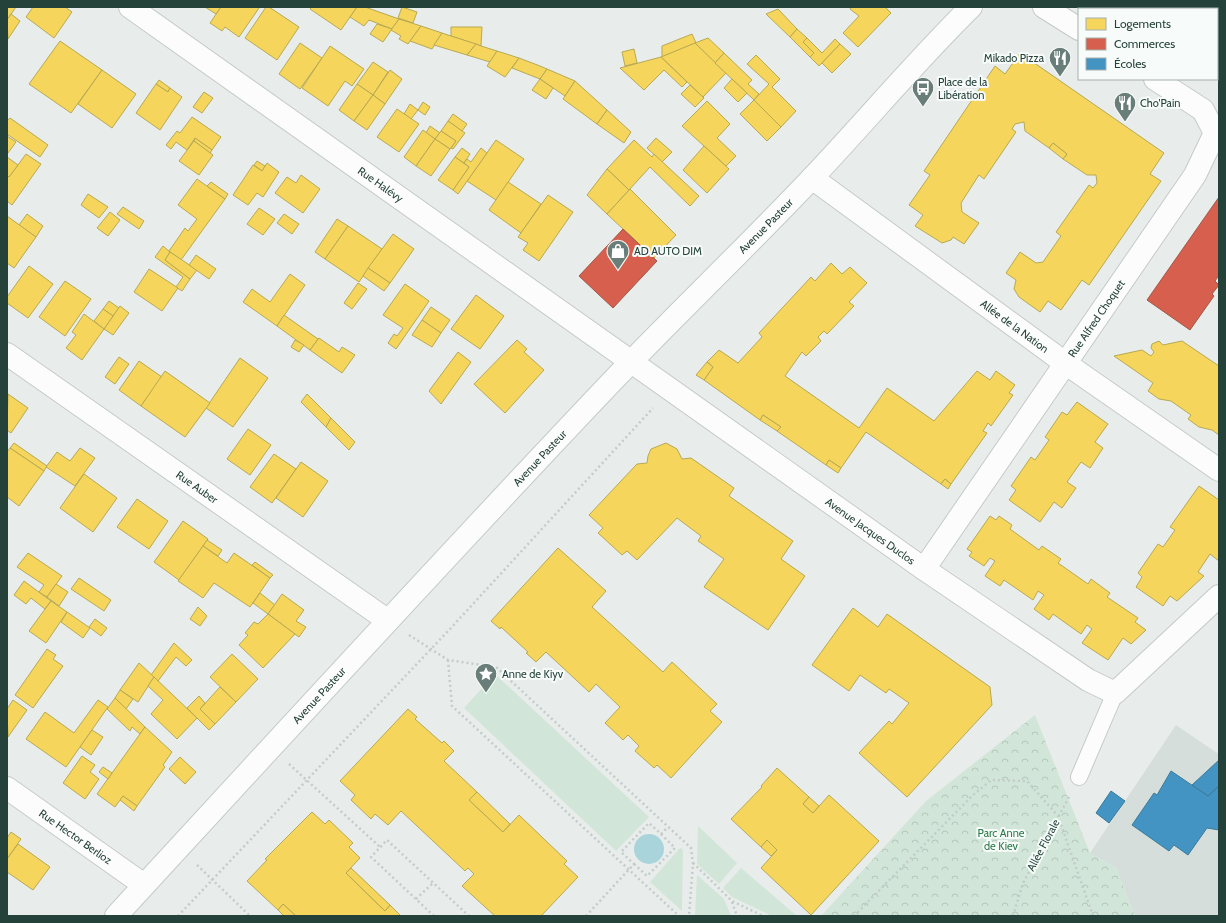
<svg xmlns="http://www.w3.org/2000/svg" width="1226" height="923" font-family="Cabin,sans-serif">
	<style>
		.built { fill: #d6dedb }
		.grass { fill: #d1e6d8 }
		.park { fill: url(#park-crowns) }
		.water { fill: #a9d4db }
		.homes { fill: #f6d55c; stroke: #b7a952 }
		.shops { fill: #d6604d; stroke: #a15747 }
		.schools { fill: #4393c3; stroke: #3a7b9a }
		.lines { fill: none; stroke-linecap: round; stroke-linejoin: round }
		.lane-casing { stroke: #c5cac8; stroke-width: 18 }
		.street-casing { stroke: #c5cac8; stroke-width: 24 }
		.secondary-casing { stroke: #c3cbc8; stroke-width: 24 }
		.path { stroke: #c3ccca; stroke-width: 2.5; stroke-dasharray: 2 3; stroke-linecap: butt }
		.lane { stroke: #fcfcfc; stroke-width: 16 }
		.street { stroke: #fcfcfc; stroke-width: 22 }
		.secondary { stroke: #fcfcfc; stroke-width: 22 }
		.labels { text-anchor: middle; stroke-width: 4; stroke-linejoin: round; paint-order: stroke }
		.poi-label { font-size: 11px; fill: #24423a; stroke: #f7fbf9; text-anchor: start }
		.street-label { font-size: 11px; fill: #24423a; stroke: #f7fbf9 }
		.park-label { font-size: 11px; fill: #2d7a4b; stroke: #f7fbf9 }
	</style>
	<defs>
		<pattern id="park-crowns" width="20" height="18" patternUnits="userSpaceOnUse"><rect width="20" height="18" fill="#d1e6d8"/><path d="M2 6a3 3 0 1 1 6 0M12 15a3 3 0 1 1 6 0" fill="none" stroke="#b3c6ba"/></pattern>
	</defs>
	<rect width="100%" height="100%" fill="#e8edeb"/>
	<path class="built" d="M1176,725L1217,753L1219,751V916H1135L1116,868L1090,853Z"/>
	<g class="grass">
		<path d="M495,674L649,817L616,851L464,708Z"/>
		<path d="M698,826L737,863L719,884L697,864Z"/>
		<path d="M680,848L683,850L682,911L650,882Z"/>
		<path d="M741,868L797,916H772L732,897L723,888Z"/>
		<path d="M697,875L724,899L731,916H695Z"/>
	</g>
	<path class="park" d="M1035,715L1090,853L1116,868L1135,916H821L926,801Z"/>
	<circle class="water" cx="649" cy="849" r="15"/>
	<g class="homes">
		<path d="M7,7H16L7,20Z"/>
		<path d="M33,7H65L72,12L54,38L26,17Z"/>
		<path d="M205,7H221L216,14Z"/>
		<path d="M221,7H258L259,8L239,37L225,27L222,31L210,23Z"/>
		<path d="M266,7H269L299,27L277,60L245,38Z"/>
		<path d="M312,7H357L341,30L310,9Z"/>
		<path d="M357,7H365L399,19L392,29L369,20L364,26L350,17Z"/>
		<path d="M402,7L417,12L413,23L398,18Z"/>
		<path d="M851,7H885L891,13L858,47L843,33L859,16L850,9Z"/>
		<path d="M778,9L797,29L790,37L766,14Z"/>
		<path d="M11,14L20,21L8,39L7,20Z"/>
		<path d="M399,19L421,26L408,44L399,39L401,36L391,30Z"/>
		<path d="M377,24L392,29L383,42L370,34Z"/>
		<path d="M421,26L442,33L432,49L410,41Z"/>
		<path d="M451,27H482L481,46L451,36Z"/>
		<path d="M797,29L807,38L803,42L814,53L810,57L790,37Z"/>
		<path d="M442,33L451,36L476,44L467,55L434,45Z"/>
		<path d="M692,34L696,43L662,57V46Z"/>
		<path d="M708,38L724,53L715,63L695,43Z"/>
		<path d="M807,38L822,53L835,39L840,44L819,66L810,57L814,53L803,42Z"/>
		<path d="M60,41L102,70L71,113L29,84Z"/>
		<path d="M300,43L322,58L300,89L279,74Z"/>
		<path d="M695,43L726,73L703,97L661,57Z"/>
		<path d="M476,44L481,46L497,51L490,62L467,55Z"/>
		<path d="M840,44L851,54L832,73L822,63Z"/>
		<path d="M330,46L364,69L352,86L345,81L328,106L302,88Z"/>
		<path d="M634,49L637,63L625,66L622,52Z"/>
		<path d="M497,51L519,58L505,77L487,66Z"/>
		<path d="M724,53L752,80L748,84L759,94L754,100L715,63Z"/>
		<path d="M1020,53L1164,153L1150,174L1161,181L1089,285L1082,280L1061,310L1048,301L1040,312L1019,297L1014,289L1016,280L1006,273L1020,252L1036,263L1043,262L1061,236L1056,232L1089,185L1093,188L1097,183L1096,175H1087L1063,159L1067,154L1053,143L1049,148L1025,131L1024,122L1015,124L1012,129L1016,132L984,179L979,175L961,203L962,212L979,223L964,244L953,237L951,240L942,243L915,226L923,215L909,205L930,175L924,171L995,66L1005,74Z"/>
		<path d="M756,55L780,79L772,87L796,111L781,127L754,100L769,84L747,64Z"/>
		<path d="M661,57L687,82L682,87L664,70L644,90L620,68Z"/>
		<path d="M519,58L540,66L547,69L540,79L512,68Z"/>
		<path d="M373,62L388,72L373,95L357,84Z"/>
		<path d="M547,69L575,81L565,96L540,79Z"/>
		<path d="M102,70L136,94L112,128L78,104Z"/>
		<path d="M390,70L402,79L385,104L373,95Z"/>
		<path d="M540,79L553,88L546,99L532,90Z"/>
		<path d="M732,79L747,93L738,102L724,88Z"/>
		<path d="M159,80L170,88L168,92L156,84Z"/>
		<path d="M575,81L607,110L597,124L563,99Z"/>
		<path d="M156,84L168,92L170,88L182,97L160,130L136,113Z"/>
		<path d="M357,84L373,95L354,121L339,110Z"/>
		<path d="M690,85L704,98L695,107L681,94Z"/>
		<path d="M204,92L213,98L202,113L193,107Z"/>
		<path d="M373,95L385,104L367,130L354,121Z"/>
		<path d="M754,100L781,127L767,141L740,114Z"/>
		<path d="M707,101L730,124L717,138L736,156L726,166L682,126Z"/>
		<path d="M423,102L430,107L425,115L418,110Z"/>
		<path d="M410,104L418,110L411,119L404,114Z"/>
		<path d="M397,109L419,124L399,152L377,137Z"/>
		<path d="M607,110L631,132L624,143L597,124Z"/>
		<path d="M453,114L467,124L462,131L448,121Z"/>
		<path d="M192,117L221,137L212,150L195,138L187,150L176,142L171,149L166,145L177,131L180,133Z"/>
		<path d="M10,118L48,145L40,157L7,134V121Z"/>
		<path d="M448,121L465,133L453,149L451,148L456,141L441,131Z"/>
		<path d="M430,126L440,133L435,139L426,133Z"/>
		<path d="M423,130L435,139L416,166L404,157Z"/>
		<path d="M441,131L456,141L450,149L435,139Z"/>
		<path d="M7,136L16,142L8,153L7,152Z"/>
		<path d="M195,138L212,150L210,153L194,141Z"/>
		<path d="M656,138L672,152L662,162L647,148Z"/>
		<path d="M435,139L450,149L431,176L416,166Z"/>
		<path d="M496,140L524,159L496,200L467,181Z"/>
		<path d="M634,140L652,157L654,154L699,196L690,206L650,167L629,190L607,169Z"/>
		<path d="M194,141L213,155L199,175L179,161Z"/>
		<path d="M1053,143L1067,154L1063,159L1049,148Z"/>
		<path d="M704,146L729,169L707,193L683,170Z"/>
		<path d="M462,148L470,154L464,163L455,157Z"/>
		<path d="M481,148L487,153L458,194L453,190L469,167L464,163L467,159L471,162Z"/>
		<path d="M26,154L41,164L12,205L7,201V175L9,177Z"/>
		<path d="M7,157L18,165L9,177L7,175Z"/>
		<path d="M455,157L469,167L453,190L438,180Z"/>
		<path d="M257,161L265,166L262,171L254,165Z"/>
		<path d="M267,163L279,172L263,197L257,193L248,205L233,195L253,165L262,171Z"/>
		<path d="M607,169L629,190L607,214L587,195Z"/>
		<path d="M301,175L320,189L303,213L275,193L287,177L296,183Z"/>
		<path d="M197,179L225,199L181,260L169,251L185,228L188,231L197,219L178,205Z"/>
		<path d="M211,182L228,194L225,199L207,186Z"/>
		<path d="M508,182L541,204L521,233L489,210Z"/>
		<path d="M630,189L676,235L654,258L607,214Z"/>
		<path d="M88,194L108,207L99,218L81,205Z"/>
		<path d="M548,195L573,212L539,261L523,250L528,243L518,237Z"/>
		<path d="M123,207L144,221L139,229L117,214Z"/>
		<path d="M259,208L275,219L263,235L247,224Z"/>
		<path d="M110,212L120,220L108,236L97,228Z"/>
		<path d="M27,214L43,226L36,237L19,225Z"/>
		<path d="M284,214L299,224L292,234L277,223Z"/>
		<path d="M7,216L36,237L14,268L7,263Z"/>
		<path d="M337,219L348,226L325,259L315,252Z"/>
		<path d="M348,226L382,249L359,282L325,259Z"/>
		<path d="M393,234L414,249L390,283L368,268Z"/>
		<path d="M163,246L170,252L165,260L190,279L182,291L176,287L183,277L155,257Z"/>
		<path d="M170,252L197,270L190,279L165,260Z"/>
		<path d="M196,255L216,269L209,279L189,265Z"/>
		<path d="M831,263L842,274L850,267L867,283L849,302L854,306L827,334L824,331L818,337L821,341L806,356L802,352L785,376L859,428L887,388L934,421L977,371L990,380L996,371L1015,385L1009,393L1013,395L991,426L988,423L983,431L987,433L951,484L945,479L941,484L866,432L841,468L829,460L826,465L777,431L781,427L763,415L760,420L704,380L713,367L707,362L719,350L738,363L762,337L759,333L811,277L815,281Z"/>
		<path d="M29,266L53,284L28,318L7,303V297Z"/>
		<path d="M368,268L390,283L384,291L363,276Z"/>
		<path d="M149,269L178,288L162,311L134,292Z"/>
		<path d="M290,274L305,285L277,326L243,302L252,289L270,302Z"/>
		<path d="M65,281L91,299L65,336L39,317Z"/>
		<path d="M358,283L367,289L352,309L344,303Z"/>
		<path d="M405,284L429,301L396,349L388,343L394,334L397,336L403,328L383,315Z"/>
		<path d="M476,295L504,316L480,349L451,329Z"/>
		<path d="M109,301L119,308L113,316L103,309Z"/>
		<path d="M120,306L129,313L113,335L104,329Z"/>
		<path d="M431,307L450,320L441,333L422,320Z"/>
		<path d="M103,309L113,316L104,329L94,321Z"/>
		<path d="M84,314L104,329L82,360L66,348L76,335L72,332Z"/>
		<path d="M284,315L318,339L310,350L277,326Z"/>
		<path d="M422,320L441,333L432,347L412,335Z"/>
		<path d="M319,338L339,352L342,347L355,355L342,373L310,350Z"/>
		<path d="M295,340L304,345L299,352L291,347Z"/>
		<path d="M517,340L527,349L524,352L544,370L505,413L474,384Z"/>
		<path d="M1159,341L1163,345L1182,341L1219,366V435L1212,430L1199,427L1188,419L1191,415L1171,401L1159,399L1148,391L1153,383L1114,356L1142,350L1151,356L1154,352L1151,348L1152,344Z"/>
		<path d="M458,352L471,362L441,404L429,391Z"/>
		<path d="M119,357L129,364L115,384L105,377Z"/>
		<path d="M240,358L268,378L233,427L206,408Z"/>
		<path d="M139,361L162,377L141,406L119,390Z"/>
		<path d="M707,362L713,367L704,380L696,375Z"/>
		<path d="M165,371L210,403L185,437L141,406Z"/>
		<path d="M8,394L28,408L11,433L7,430Z"/>
		<path d="M307,394L331,418L326,427L301,402Z"/>
		<path d="M1077,402L1108,424L1095,442L1103,448L1090,468L1081,462L1067,482L1076,488L1062,508L1054,502L1040,522L1009,500L1016,490L1011,486L1031,457L1035,460L1049,440L1045,437L1062,412L1067,415Z"/>
		<path d="M763,415L781,427L777,431L760,420Z"/>
		<path d="M331,418L355,442L349,450L326,427Z"/>
		<path d="M248,429L271,445L250,475L227,459Z"/>
		<path d="M14,443L47,466L44,471L10,448Z"/>
		<path d="M666,443L677,449L682,459L691,458L734,488L729,496L793,541L781,559L805,576L768,630L704,587L724,559L698,541L701,536L677,518L637,560L627,551L622,555L598,533L603,528L589,515L637,464L647,463L648,456L651,449Z"/>
		<path d="M10,448L44,471L19,506L7,497V452Z"/>
		<path d="M80,448L95,458L75,486L46,467L57,452L70,461Z"/>
		<path d="M274,454L296,469L272,503L250,487Z"/>
		<path d="M829,460L841,468L838,473L826,465Z"/>
		<path d="M301,462L328,481L303,517L276,498Z"/>
		<path d="M84,474L117,498L93,532L60,508Z"/>
		<path d="M945,479L951,484L948,489L941,484Z"/>
		<path d="M1199,486L1219,500V561L1210,554L1198,572L1204,576L1177,601L1170,596L1163,606L1136,587L1142,577L1138,573L1158,544L1163,547L1175,530L1170,527Z"/>
		<path d="M137,499L168,521L149,549L117,527Z"/>
		<path d="M990,516L996,520L999,516L1012,525L1010,529L1039,550L1042,546L1061,559L1058,563L1088,584L1091,579L1110,593L1107,597L1138,618L1135,622L1146,630L1131,644L1123,638L1108,660L1082,643L1092,629L1087,625L1081,634L1053,614L1049,620L1034,609L1044,595L1038,591L1033,600L1004,580L1000,586L985,576L995,561L990,558L984,566L969,556L972,552L967,549Z"/>
		<path d="M183,521L208,539L179,580L154,562Z"/>
		<path d="M207,540L222,550L218,556L203,546Z"/>
		<path d="M203,546L227,563L234,553L270,578L250,607L214,583L203,598L178,581Z"/>
		<path d="M558,548L606,591L592,607L663,672L672,662L717,704L710,711L722,722L671,778L657,765L654,768L635,751L639,746L628,735L623,740L605,723L620,707L596,684L589,692L546,652L536,662L526,653L528,652L501,627L500,629L491,621Z"/>
		<path d="M28,553L62,576L47,597L39,592L44,585L17,567Z"/>
		<path d="M255,562L273,575L270,578L252,565Z"/>
		<path d="M79,578L111,600L104,611L71,589Z"/>
		<path d="M24,581L51,601L45,609L31,598L26,604L14,595Z"/>
		<path d="M56,584L68,592L59,606L47,597Z"/>
		<path d="M260,593L275,605L268,614L253,603Z"/>
		<path d="M282,594L304,610L296,621L306,627L299,637L268,614Z"/>
		<path d="M51,601L67,612L46,643L29,631Z"/>
		<path d="M198,607L207,616L200,626L190,619Z"/>
		<path d="M853,608L878,627L887,614L990,687L992,705L907,797L859,753L889,721L892,724L909,703L889,689L886,693L860,675L849,691L812,665Z"/>
		<path d="M67,612L90,628L83,638L61,622Z"/>
		<path d="M268,614L295,634L263,668L239,645L248,635L245,633L254,622L258,624Z"/>
		<path d="M95,619L107,628L101,636L89,627Z"/>
		<path d="M174,643L192,660L186,666L176,657L158,681L151,675Z"/>
		<path d="M47,649L56,655L53,659L63,666L33,708L15,695Z"/>
		<path d="M232,654L258,679L236,702L210,677Z"/>
		<path d="M139,663L154,677L138,702L120,690Z"/>
		<path d="M154,677L197,718L177,739L151,714L163,700L148,686Z"/>
		<path d="M220,687L236,702L215,724L200,709Z"/>
		<path d="M120,690L133,699L126,709L115,698Z"/>
		<path d="M199,696L205,703L200,709L215,724L209,730L187,708Z"/>
		<path d="M115,698L145,727L140,734L132,727L130,731L107,709Z"/>
		<path d="M13,700L27,710L8,737L7,709Z"/>
		<path d="M98,700L108,707L66,767L26,739L45,712L74,733Z"/>
		<path d="M408,709L417,717L415,719L442,743L444,741L454,751L444,761L477,792L469,800L503,832L519,815L567,861L564,864L578,877L541,916H495L462,886L474,874L468,868L465,871L401,811L388,825L375,814L371,819L351,800L355,795L340,781Z"/>
		<path d="M145,727L172,752L163,765L165,767L137,806L123,796L115,807L97,794Z"/>
		<path d="M92,730L103,737L91,755L80,747Z"/>
		<path d="M82,756L95,765L90,772L99,779L85,799L63,783Z"/>
		<path d="M180,757L196,772L185,784L169,769Z"/>
		<path d="M103,767L112,773L108,779L99,772Z"/>
		<path d="M777,768L809,797L803,804L813,813L829,795L879,841L811,915L761,868L777,850L767,840L761,847L731,819L762,787L761,786Z"/>
		<path d="M477,792L510,824L503,832L469,800Z"/>
		<path d="M123,796L137,806L134,811L120,800Z"/>
		<path d="M809,797L819,806L813,813L803,804Z"/>
		<path d="M312,812L325,824L329,820L353,843L349,847L360,858L346,873L385,911L390,905L401,916H296L283,904L278,910L247,881L267,860L265,859Z"/>
		<path d="M11,832L21,839L7,859V838Z"/>
		<path d="M767,840L777,850L771,856L761,847Z"/>
		<path d="M18,844L50,867L33,890L7,872V859Z"/>
		<path d="M351,868L390,905L385,911L346,873Z"/>
		<path d="M283,904L296,916H284L278,910Z"/>
	</g>
	<g class="shops">
		<path d="M1219,197V275L1215,281L1219,285L1212,294L1214,296L1190,330L1147,300Z"/>
		<path d="M623,229L657,261L613,308L579,276Z"/>
	</g>
	<g class="schools">
		<path d="M1219,760V786L1208,796L1192,785Z"/>
		<path d="M1171,771L1208,796L1219,786V830L1207,828L1188,855L1174,845L1169,851L1132,825L1154,793L1157,795Z"/>
		<path d="M1111,791L1125,801L1109,823L1096,813Z"/>
	</g>
	<g class="lines">
		<g class="lane-casing">
			<path id="lane" d="M1079,777L1115,693"/>
		</g>
		<g class="street-casing">
			<g id="street">
				<path id="s1" d="M130,7L924,569L1088,680L1115,693L1219,596"/>
				<path d="M1044,7L1079,29"/>
				<path id="s2" d="M812,178L1065,363L1219,470"/>
				<path id="s3" d="M7,354L387,620"/>
				<path id="s4" d="M924,569L1195,175L1215,133L1203,110L1155,79"/>
				<path id="s5" d="M7,788L144,885"/>
			</g>
		</g>
		<g class="secondary-casing">
			<g id="secondary">
				<path id="s6" d="M116,916C277,741 438,565 602,392C671,319 744,250 813,177C866,121 916,61 971,7"/>
			</g>
		</g>
		<g class="path">
			<path d="M409,635L448,660L496,667L691,848L693,863L689,916"/>
			<path d="M448,660L452,706L679,916"/>
			<path d="M289,764L380,847"/>
			<path d="M693,863L732,901L763,916"/>
			<path d="M634,864L647,876L675,848L661,834"/>
			<path d="M197,865L250,916"/>
			<path d="M416,899L433,883"/>
			<path d="M732,902L737,916"/>
			<path d="M178,916L450,629L653,408"/>
			<path d="M434,916L371,857L387,840L469,916"/>
			<path d="M586,916L634,864L621,852L649,823L661,834L668,827"/>
			<path d="M854,916L972,796L991,780L1027,781L1058,816L1093,916"/>
			<path d="M1013,916L1023,883L1069,797"/>
		</g>
		<use href="#lane" class="lane"/>
		<use href="#street" class="street"/>
		<use href="#secondary" class="secondary"/>
	</g>
	<defs>
		<g id="restaurant-pin" transform="scale(1.15)"><path d="M0 17L-7.5 6A9.5 9.5 0 1 1 7.5 6Z" fill="#697e78" stroke="#f7fbf9"/><path d="M-5-6h1v4h1v-4h1v4h1v-4h1v5L-1.5 .5V6h-2V.5L-5-1ZM5-6V6H3V1.5H1.5Q1.5-4 5-6Z" fill="#fff"/></g>
		<g id="bus-pin" transform="scale(1.15)"><path d="M0 17L-7.5 6A9.5 9.5 0 1 1 7.5 6Z" fill="#697e78" stroke="#f7fbf9"/><path d="M-5-6H5V4H4V6H2V4H-2V6H-4V4H-5ZM-3.5-4V0h7V-4ZM-3.5 1.2v1.5H-2V1.2ZM2 1.2v1.5H3.5V1.2Z" fill="#fff"/></g>
		<g id="shop-pin" transform="scale(1.15)"><path d="M0 17L-7.5 6A9.5 9.5 0 1 1 7.5 6Z" fill="#697e78" stroke="#f7fbf9"/><path d="M-5-2.5h2.3a2.7 3.5 0 0 1 5.4 0H5L5.5 6h-11ZM-1.5-2.5h3a1.5 2.3 0 0 0-3 0Z" fill="#fff"/></g>
		<g id="sight-pin" transform="scale(1.15)"><path d="M0 17L-7.5 6A9.5 9.5 0 1 1 7.5 6Z" fill="#697e78" stroke="#f7fbf9"/><path d="M0-6L1.8-2.2L6-1.7L2.9 1.2L3.7 5.4L0 3.3L-3.7 5.4L-2.9 1.2L-6-1.7L-1.8-2.2Z" fill="#fff"/></g>
	</defs>
	<g fill-rule="evenodd">
		<use href="#restaurant-pin" x="1060" y="58"/>
		<use href="#bus-pin" x="923" y="88"/>
		<use href="#restaurant-pin" x="1125" y="103"/>
		<use href="#shop-pin" x="618" y="251"/>
		<use href="#sight-pin" x="486" y="674"/>
	</g>
	<g class="labels">
		<g class="poi-label">
			<text x="1044" y="62" text-anchor="end">Mikado Pizza</text>
			<text x="938" y="86">Place de la<tspan x="938" dy="13">Libération</tspan></text>
			<text x="1140" y="107">Cho'Pain</text>
			<text x="634" y="255">AD AUTO DIM</text>
			<text x="502" y="678">Anne de Kiyv</text>
		</g>
		<g class="street-label">
			<text dy="4" stroke="none"><textPath href="#s1" startOffset="307">Rue Halévy</textPath></text>
			<text dy="4" stroke="none"><textPath href="#s6" startOffset="948">Avenue Pasteur</textPath></text>
			<text dy="4" stroke="none"><textPath href="#s4" startOffset="304">Rue Alfred Choquet</textPath></text>
			<text dy="4" stroke="none"><textPath href="#s2" startOffset="251">Allée de la Nation</textPath></text>
			<text dy="4" stroke="none"><textPath href="#s6" startOffset="624">Avenue Pasteur</textPath></text>
			<text dy="4" stroke="none"><textPath href="#s3" startOffset="232">Rue Auber</textPath></text>
			<text dy="4" stroke="none"><textPath href="#s1" startOffset="907">Avenue Jacques Duclos</textPath></text>
			<text dy="4" stroke="none"><textPath href="#s6" startOffset="300">Avenue Pasteur</textPath></text>
			<text dy="4" stroke="none"><textPath href="#s5" startOffset="84">Rue Hector Berlioz</textPath></text>
			<text transform="translate(1043 845) rotate(-62)" y="4">Allée Florale</text>
		</g>
		<g class="park-label">
			<text x="1001" y="837">Parc Anne<tspan x="1001" dy="13">de Kiev</tspan></text>
		</g>
	</g>
	<rect width="1226" height="923" fill="none" stroke="#24423a" stroke-width="16"/>
	<rect x="1078" y="8" width="140" height="72" fill="#f7fbf9" stroke="#a3b1ad"/>
	<rect x="1086" y="18" width="20" height="12" fill="#f6d55c" stroke="#a3b1ad"/>
	<text x="1114" y="28" font-size="12" fill="#24423a">Logements</text>
	<rect x="1086" y="38" width="20" height="12" fill="#d6604d" stroke="#a3b1ad"/>
	<text x="1114" y="48" font-size="12" fill="#24423a">Commerces</text>
	<rect x="1086" y="58" width="20" height="12" fill="#4393c3" stroke="#a3b1ad"/>
	<text x="1114" y="68" font-size="12" fill="#24423a">Écoles</text>
</svg>
